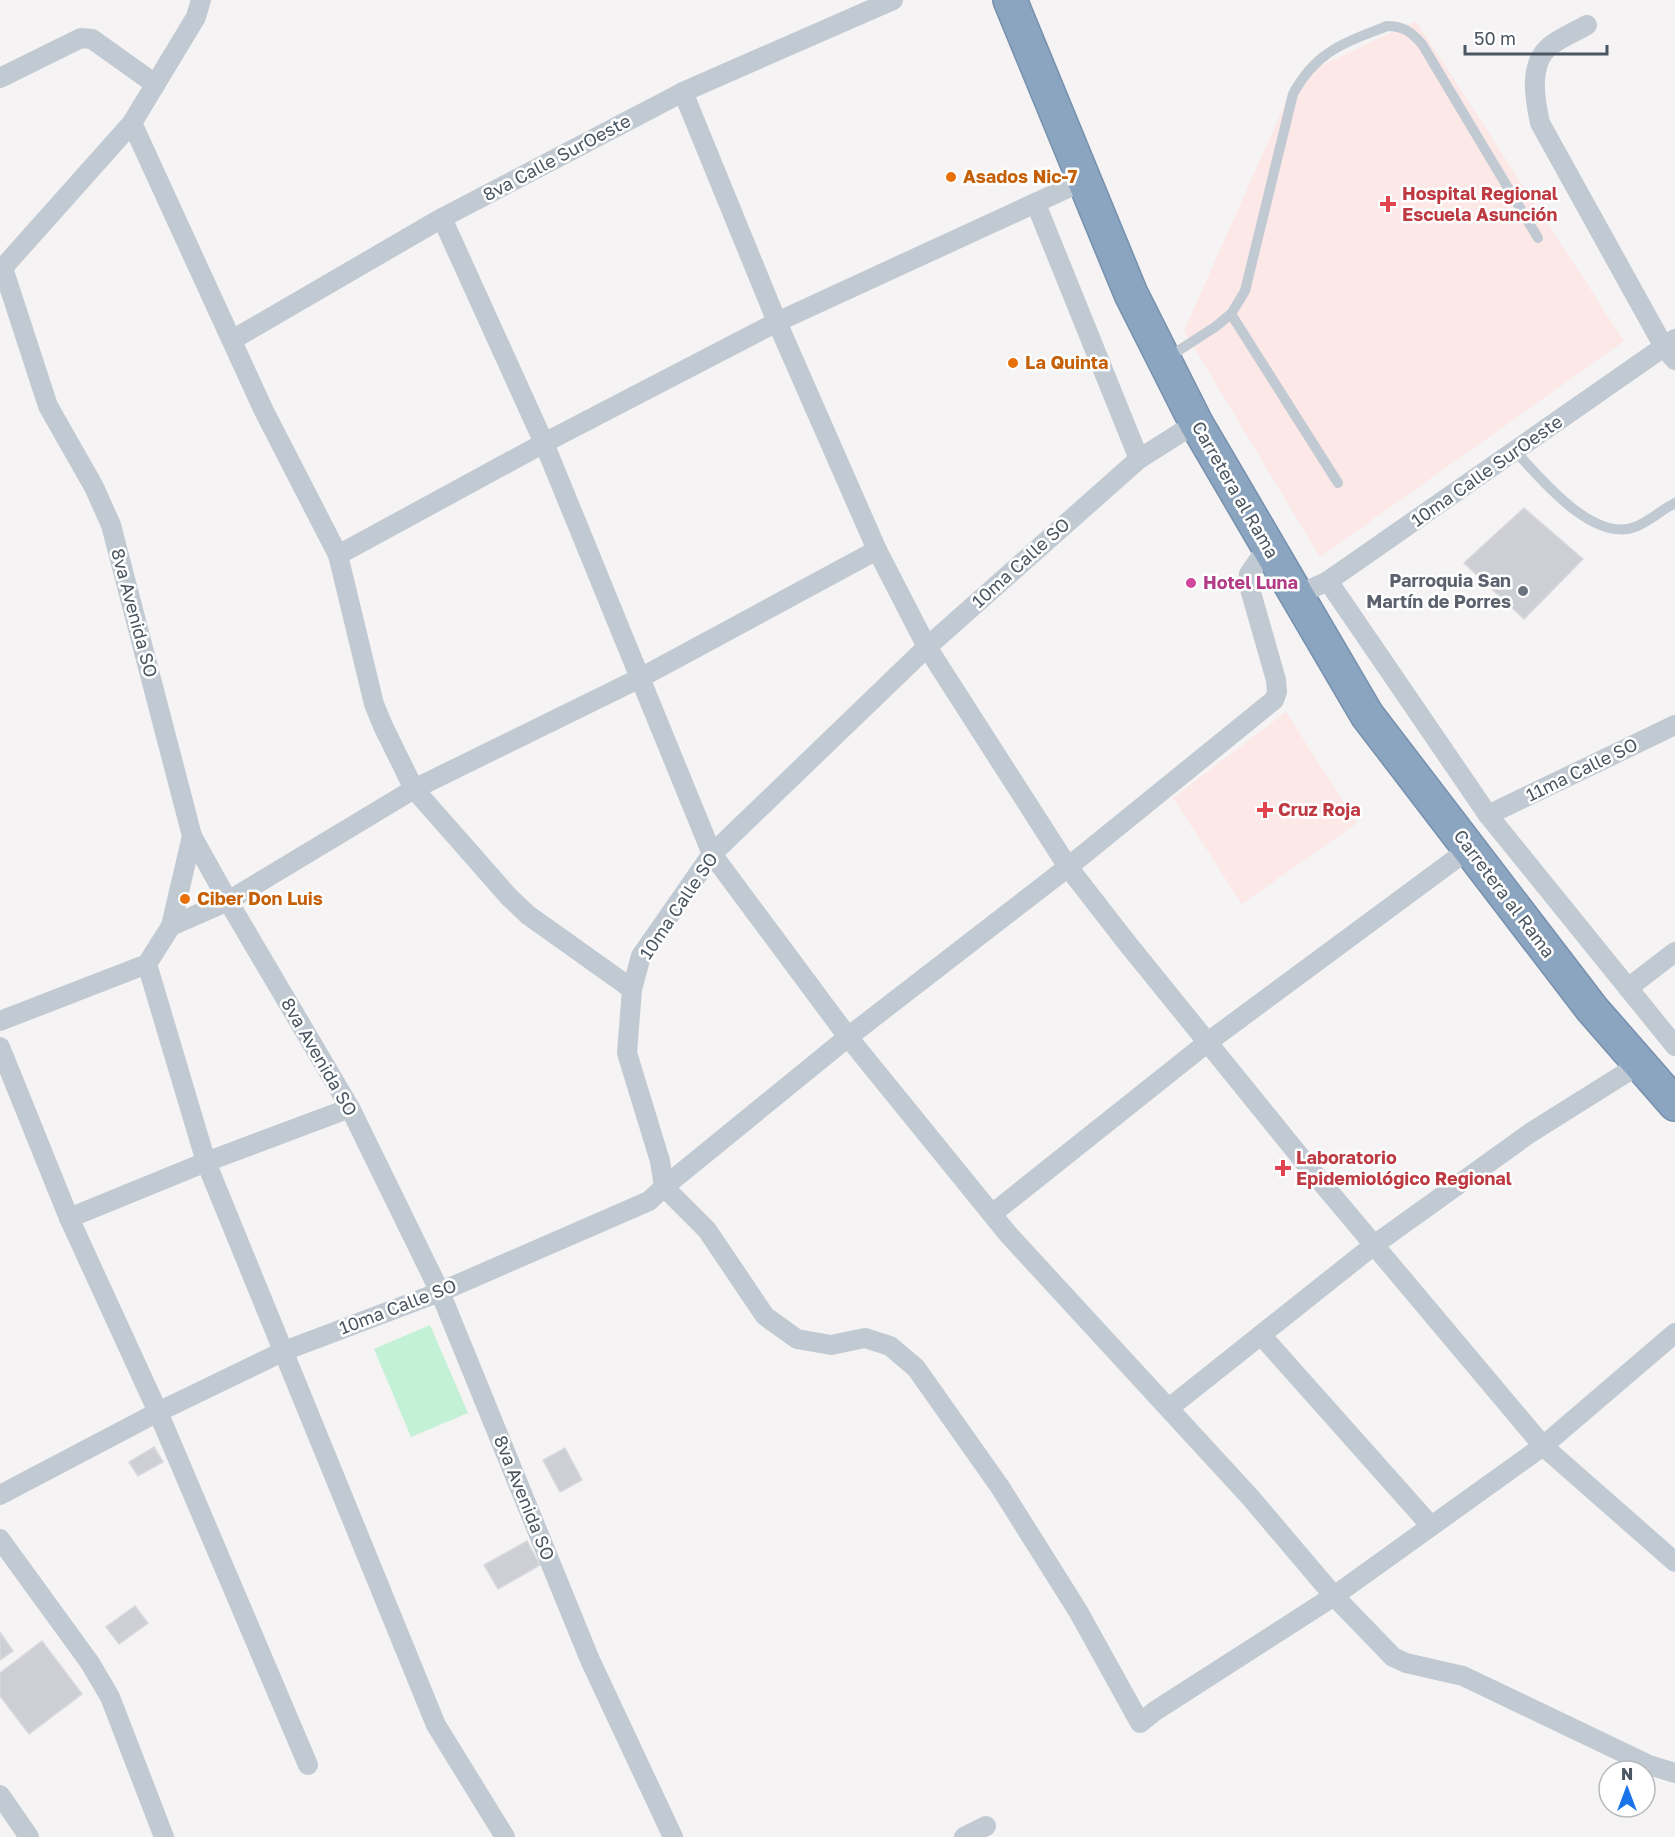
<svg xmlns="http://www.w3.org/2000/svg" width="1675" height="1837" font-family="'Golos Text',sans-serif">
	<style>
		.medical { fill: #fce8e6 }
		.green { fill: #c3f1d5 }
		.building { fill: #cdcfd5; stroke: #d7d9de; stroke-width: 1.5 }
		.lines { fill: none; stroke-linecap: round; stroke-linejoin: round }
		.highway-casing { stroke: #7690ad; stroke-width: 36 }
		.lane { stroke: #c1cad2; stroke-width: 10 }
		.street { stroke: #c1cad2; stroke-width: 20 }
		.highway { stroke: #8ba5c1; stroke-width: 33 }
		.food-dot { fill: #e8710a; stroke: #fff; stroke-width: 2 }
		.health-dot { fill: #e0444e; stroke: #fff; stroke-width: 2 }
		.hotel-dot { fill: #d1479c; stroke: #fff; stroke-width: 2 }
		.worship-dot { fill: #6b7280; stroke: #fff; stroke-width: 2 }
		.labels { text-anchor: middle; stroke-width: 5; stroke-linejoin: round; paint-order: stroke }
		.street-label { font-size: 18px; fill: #4a5661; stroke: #fff }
		.food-label { font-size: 18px; font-weight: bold; fill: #c56008; stroke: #fff; text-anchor: start }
		.health-label { font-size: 18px; font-weight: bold; fill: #be3a42; stroke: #fff; text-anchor: start }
		.worship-label { font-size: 18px; font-weight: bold; fill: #5b616d; stroke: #fff; text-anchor: end }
		.hotel-label { font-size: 18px; font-weight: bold; fill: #b23c85; stroke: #fff; text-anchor: start }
	</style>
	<rect width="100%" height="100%" fill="#f5f3f3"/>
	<g class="medical">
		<path d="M1416,21L1624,341L1320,557L1184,331L1297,77Z"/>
		<path d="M1286,712L1357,823L1242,904L1173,798Z"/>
	</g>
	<path class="green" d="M430,1325L468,1413L411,1437L374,1349Z"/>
	<g class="building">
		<path d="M1524,508L1583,559L1524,619L1464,563Z"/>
		<path d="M154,1447L163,1462L138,1476L129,1462Z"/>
		<path d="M565,1448L582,1480L560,1492L543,1460Z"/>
		<path d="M527,1541L540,1565L498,1589L484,1565Z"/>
		<path d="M135,1606L148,1623L119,1644L106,1627Z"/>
		<path d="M0,1632L13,1651L0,1660Z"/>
		<path d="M42,1641L82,1694L29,1734L0,1696V1673Z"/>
	</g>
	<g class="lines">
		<g class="highway-casing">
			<path id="highway" d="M1010,0L1131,294L1196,423L1367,715L1592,1009L1675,1104"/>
		</g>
		<g class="lane">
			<path d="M1231,314L1338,483"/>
			<path d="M1167,358L1215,327L1231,314L1245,291L1293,94C1316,51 1344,43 1387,26C1404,26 1411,32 1422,44L1538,238"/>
			<path d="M1516,452C1541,479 1593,543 1635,527C1650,521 1661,510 1675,503"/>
		</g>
		<g class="street">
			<path d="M1587,25C1575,32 1560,38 1550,46C1528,64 1535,100 1540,123L1664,347L1675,360"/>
			<path d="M0,78L81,38L92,39L155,84"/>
			<path d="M683,92L777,322L877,550L927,647L1068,867L1127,943L1311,1170L1543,1446L1675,1333"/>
			<path d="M132,123L264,411L338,555L374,704L383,726L414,789L509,897L528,915L632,989"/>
			<path d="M1036,204L1139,459"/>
			<path d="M442,218L544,443L712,854L848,1037L1008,1234L1250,1497L1334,1596L1393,1657L1406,1663L1463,1676L1649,1765L1675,1773"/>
			<path d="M3,268L48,406L94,487L111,525L192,836L228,901L350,1108L440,1292L590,1660L673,1837"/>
			<path d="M0,271L132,123L196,17L201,0"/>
			<path d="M232,340L442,218L683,92L893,0"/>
			<path d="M1268,546L1249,574L1248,582L1276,680L1277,692L1274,700L1068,867L848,1037L664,1187L707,1230L765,1316L797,1339L831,1345L865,1338L890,1346L916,1368L1000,1487L1078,1611L1140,1723L1155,1711L1334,1596L1543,1446L1675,1562"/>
			<path d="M338,555L544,443L777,322L1083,181"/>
			<path d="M1328,581L1488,815L1675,1046"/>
			<path d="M1296,596L1328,581L1675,339"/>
			<path d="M1488,815L1675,725"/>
			<path d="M171,926L228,901L414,789L640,678L877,550"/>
			<path d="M147,964L206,1162L436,1725L505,1837"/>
			<path d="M1628,988L1675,952"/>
			<path d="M0,1021L147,964L171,926L192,836"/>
			<path d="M0,1047L69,1218L158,1412L308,1765"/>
			<path d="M992,1214L1208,1042L1469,849"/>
			<path d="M69,1218L206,1162L350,1108"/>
			<path d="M1261,1335L1431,1526"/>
			<path d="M1169,1408L1374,1245L1530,1133L1640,1064"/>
			<path d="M0,1495L158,1412L284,1351L440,1292L649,1201L664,1187L660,1161L627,1053L632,989L641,956L712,854L927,647L1139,459L1196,423"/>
			<path d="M0,1539L90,1663L110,1697L164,1837"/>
			<path d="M0,1795L29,1837"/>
			<path d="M964,1837L986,1826"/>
		</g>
		<use href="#highway" class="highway"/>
	</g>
	<g class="food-dot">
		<circle cx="951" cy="177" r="6"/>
		<circle cx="1013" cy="363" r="6"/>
		<circle cx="185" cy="899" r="6"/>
	</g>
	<g class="health-dot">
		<path d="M1385 195h6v6h6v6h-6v6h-6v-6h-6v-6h6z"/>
		<path d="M1262 801h6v6h6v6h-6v6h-6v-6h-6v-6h6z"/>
		<path d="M1280 1159h6v6h6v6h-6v6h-6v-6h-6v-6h6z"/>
	</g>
	<circle class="hotel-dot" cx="1191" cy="583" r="6"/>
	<circle class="worship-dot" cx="1523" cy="591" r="6"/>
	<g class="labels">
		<g class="street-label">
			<text transform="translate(557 158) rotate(-28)" y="6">8va Calle SurOeste</text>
			<text transform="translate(1487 471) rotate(-35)" y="6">10ma Calle SurOeste</text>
			<text transform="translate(1235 490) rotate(60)" y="6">Carretera al Rama</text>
			<text transform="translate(1021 563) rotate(-42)" y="6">10ma Calle SO</text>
			<text transform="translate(134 613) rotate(75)" y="6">8va Avenida SO</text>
			<text transform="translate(1582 770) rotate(-26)" y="6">11ma Calle SO</text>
			<text transform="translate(1504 894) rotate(53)" y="6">Carretera al Rama</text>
			<text transform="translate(679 906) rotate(-56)" y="6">10ma Calle SO</text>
			<text transform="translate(319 1057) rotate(60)" y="6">8va Avenida SO</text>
			<text transform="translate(398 1307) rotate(-21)" y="6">10ma Calle SO</text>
			<text transform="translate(524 1498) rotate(68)" y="6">8va Avenida SO</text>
		</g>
		<g class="food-label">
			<text x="963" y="183">Asados Nic-7</text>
			<text x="1025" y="369">La Quinta</text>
			<text x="197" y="905">Ciber Don Luis</text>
		</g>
		<g class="health-label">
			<text x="1402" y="200">Hospital Regional<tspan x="1402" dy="21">Escuela Asunción</tspan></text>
			<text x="1278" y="816">Cruz Roja</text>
			<text x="1296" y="1164">Laboratorio<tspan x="1296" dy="21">Epidemiológico Regional</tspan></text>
		</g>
		<g class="worship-label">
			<text x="1511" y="587">Parroquia San<tspan x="1511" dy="21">Martín de Porres</tspan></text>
		</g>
		<g class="hotel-label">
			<text x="1203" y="589">Hotel Luna</text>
		</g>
	</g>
	<g transform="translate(1627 1789)"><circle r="28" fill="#ffffff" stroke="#b7bbc0" stroke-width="1.5"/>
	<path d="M0-4.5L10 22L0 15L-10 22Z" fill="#1a73e8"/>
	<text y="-9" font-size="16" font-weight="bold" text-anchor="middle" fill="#4a5661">N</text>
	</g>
	<path d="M1465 45v9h142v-9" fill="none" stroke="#4a5661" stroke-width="3"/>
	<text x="1474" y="45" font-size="18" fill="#4a5661" stroke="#ffffff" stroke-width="4.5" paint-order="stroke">50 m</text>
</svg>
